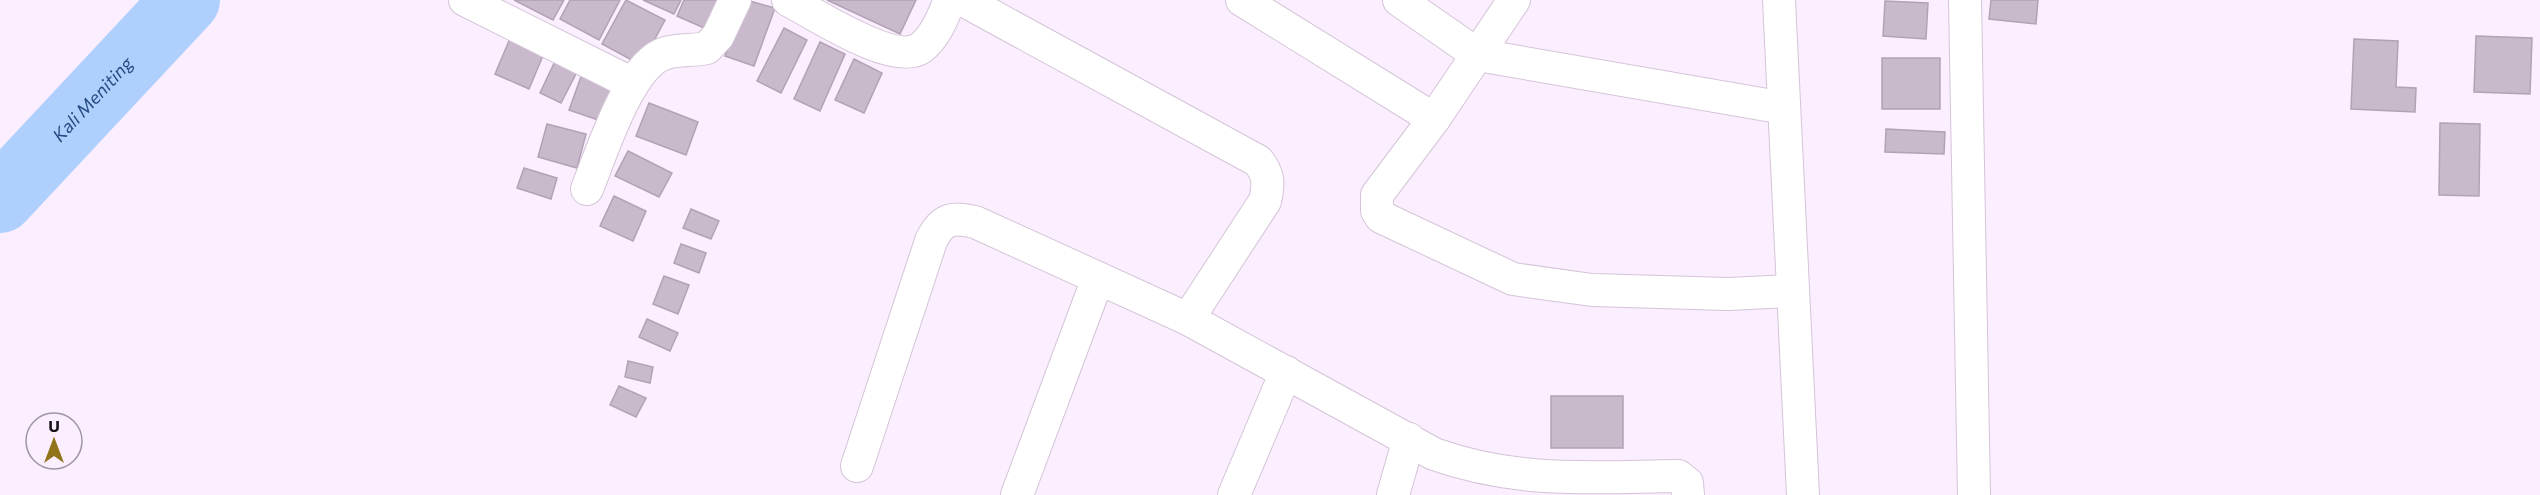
<svg xmlns="http://www.w3.org/2000/svg" width="2540" height="495" font-family="Commissioner,sans-serif">
	<style>
		.lines { fill: none; stroke-linecap: round; stroke-linejoin: round }
		.river { stroke: #afcffd; stroke-width: 68 }
		.building { fill: #c8b9cb; stroke: #b1a2b4; stroke-width: 1.5 }
		.street-casing { stroke: #d4c4d7; stroke-width: 34 }
		.street { stroke: #fff; stroke-width: 32 }
		.labels { text-anchor: middle; stroke-width: 4.5; stroke-linejoin: round; paint-order: stroke }
		.water-label { font-size: 18px; font-style: italic; fill: #254c83; stroke: #fbeefe }
	</style>
	<rect width="100%" height="100%" fill="#fbeefe"/>
	<g class="lines">
		<path class="river" id="s1" d="M0,199L186,0"/>
	</g>
	<g class="building">
		<path d="M514,0H564L553,20Z"/>
		<path d="M570,0H620L599,40L560,19Z"/>
		<path d="M626,0L665,20L641,65L602,44Z"/>
		<path d="M643,0H681L674,14Z"/>
		<path d="M684,0H725L711,31L677,16Z"/>
		<path d="M746,0L775,8L754,66L725,56Z"/>
		<path d="M827,0H916L900,34Z"/>
		<path d="M1991,0H2038L2036,24L1989,19Z"/>
		<path d="M1885,1L1928,3L1926,39L1883,36Z"/>
		<path d="M784,28L807,40L781,93L757,81Z"/>
		<path d="M511,36L545,51L529,89L495,74Z"/>
		<path d="M2476,36L2532,38L2530,94L2474,92Z"/>
		<path d="M2354,39L2398,41L2396,87L2416,88L2415,112L2351,109Z"/>
		<path d="M820,42L845,54L820,111L794,99Z"/>
		<path d="M557,57L579,68L561,103L540,93Z"/>
		<rect x="1882" y="58" width="58" height="51"/>
		<path d="M854,59L882,73L864,113L835,100Z"/>
		<path d="M582,74L623,88L610,124L569,110Z"/>
		<path d="M649,103L698,122L686,155L636,136Z"/>
		<path d="M2440,123L2480,124L2479,196L2439,195Z"/>
		<path d="M547,124L586,134L577,168L538,157Z"/>
		<path d="M1886,129L1945,132L1944,154L1885,152Z"/>
		<path d="M628,151L672,173L659,197L615,176Z"/>
		<path d="M524,168L557,178L551,199L517,188Z"/>
		<path d="M614,196L646,211L633,241L600,226Z"/>
		<path d="M691,209L719,221L711,239L683,228Z"/>
		<path d="M681,244L706,253L699,273L674,263Z"/>
		<path d="M664,276L689,285L678,314L653,304Z"/>
		<path d="M647,319L678,333L670,351L639,337Z"/>
		<path d="M628,361L653,367L650,383L625,377Z"/>
		<path d="M619,386L646,398L636,417L610,405Z"/>
		<rect x="1551" y="396" width="72" height="52"/>
	</g>
	<g class="lines">
		<g class="street-casing">
			<g id="street">
				<path d="M465,0L631,83"/>
				<path d="M788,0C815,14 896,68 922,47C936,36 943,16 950,0"/>
				<path d="M963,0L1258,161C1269,175 1269,183 1265,201L1188,319"/>
				<path d="M1242,0L1434,119"/>
				<path d="M1399,0L1478,55L1784,108"/>
				<path d="M1514,0L1434,119L1377,195V211L1381,217L1513,279L1592,290L1728,294L1793,291"/>
				<path d="M1779,0L1803,495"/>
				<path d="M1965,0L1974,495"/>
				<path d="M587,189C601,155 629,63 666,53C678,49 693,51 707,48L718,36L735,0"/>
				<path d="M857,466L931,241C942,218 952,217 975,222L1188,319L1434,454C1519,484 1591,477 1678,476L1687,483L1688,495"/>
				<path d="M1017,495L1098,278"/>
				<path d="M1234,495L1286,372"/>
				<path d="M1393,495L1409,439"/>
			</g>
		</g>
		<use href="#street" class="street"/>
	</g>
	<g class="labels">
		<g class="water-label">
			<text dy="6" stroke="none"><textPath href="#s1" startOffset="136">Kali Meniting</textPath></text>
		</g>
	</g>
	<g transform="translate(54 441)"><circle r="28" fill="#fbeefe" stroke="#9f96a2" stroke-width="1.5"/>
	<path d="M0-4.5L10 22L0 15L-10 22Z" fill="#91741a"/>
	<text y="-9" font-size="16" font-weight="bold" text-anchor="middle" fill="#161117">U</text>
	</g>
</svg>
